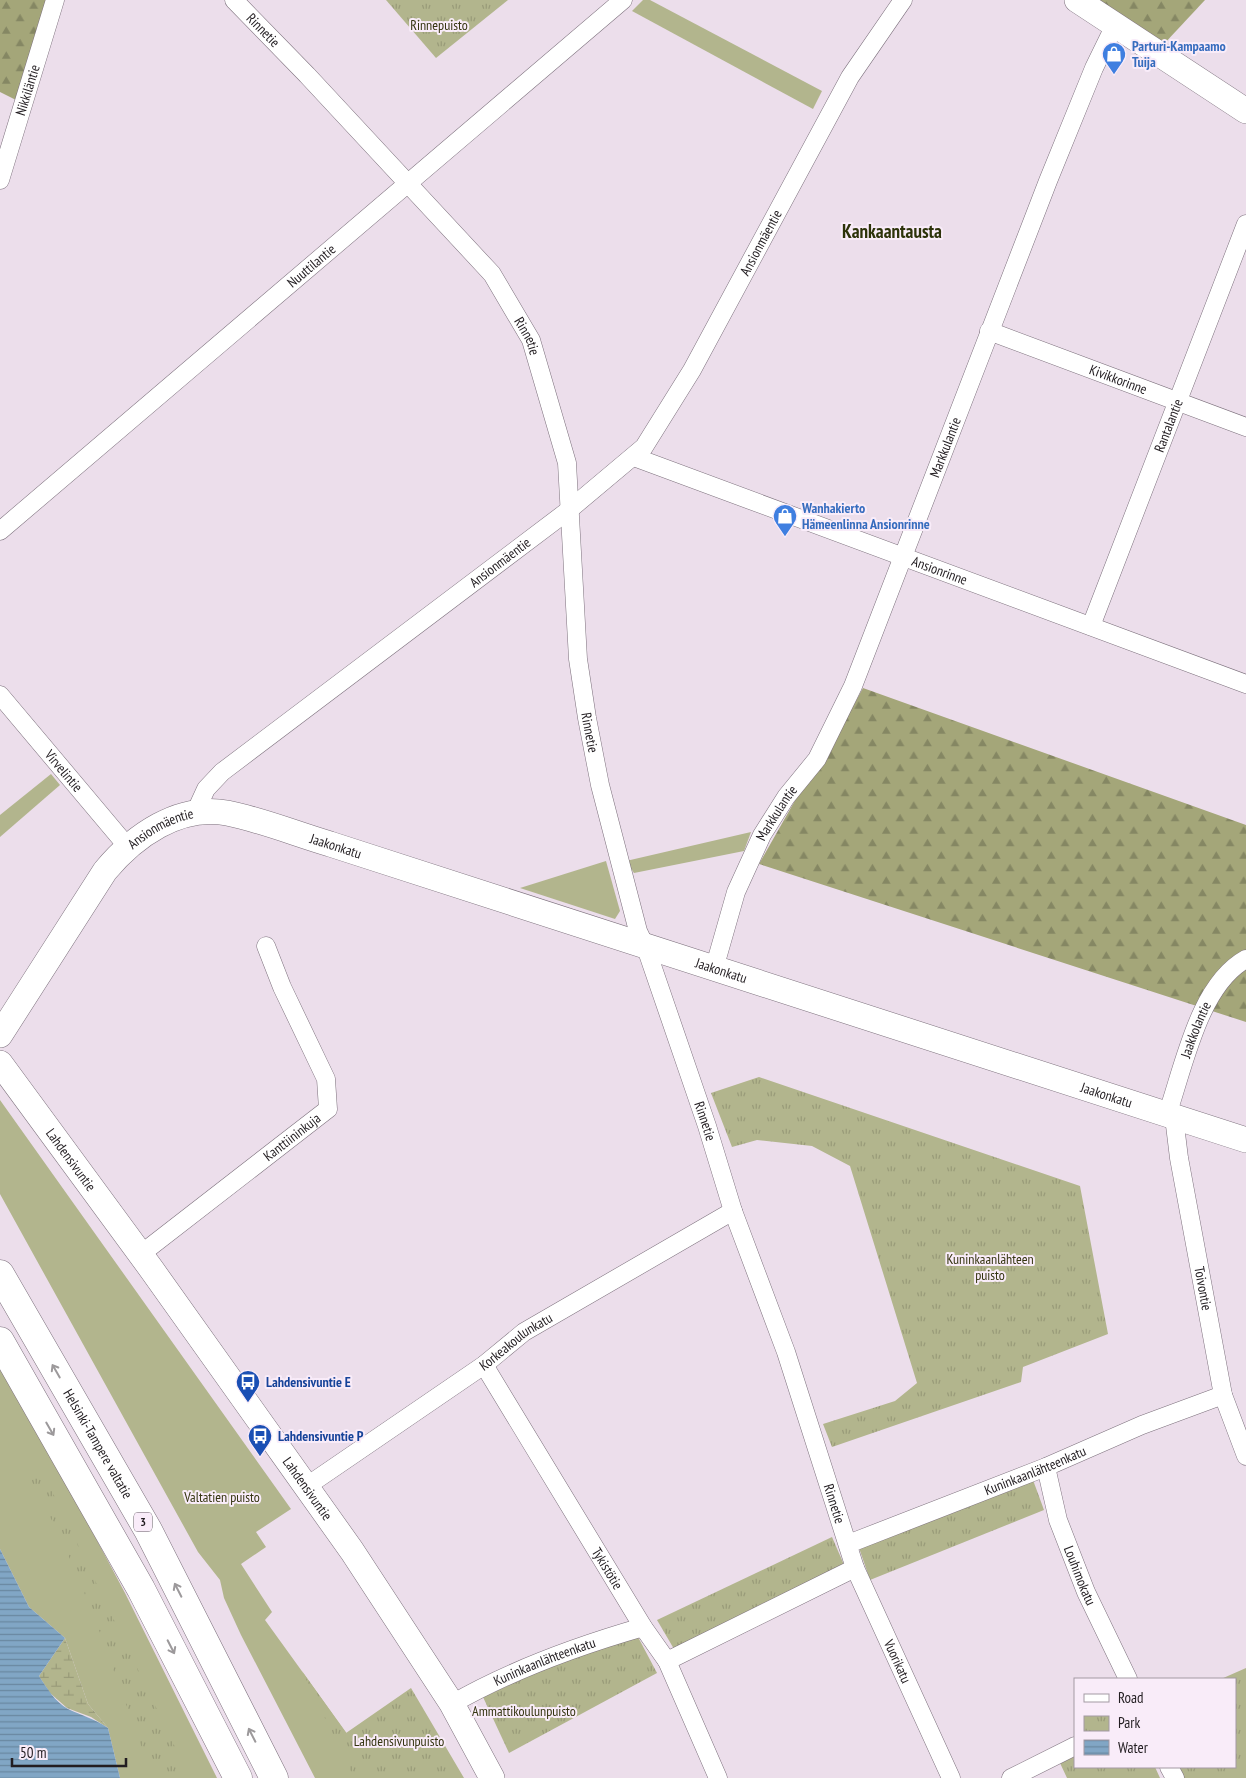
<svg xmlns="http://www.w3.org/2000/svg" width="1246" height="1778" font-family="'PT Sans Narrow',sans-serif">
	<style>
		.grass { fill: #b2b58d }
		.forest { fill: url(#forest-firs) }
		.wetland { fill: url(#wetland-marsh) }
		.park { fill: url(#park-tufts) }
		.water { fill: url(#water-rules) }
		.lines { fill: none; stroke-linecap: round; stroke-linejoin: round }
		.street-casing { stroke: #7d717d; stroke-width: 19 }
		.secondary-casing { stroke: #7d717d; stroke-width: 26 }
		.highway-casing { stroke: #7d717d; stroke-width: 29 }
		.street { stroke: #fff; stroke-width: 18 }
		.secondary { stroke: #fff; stroke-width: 25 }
		.highway { stroke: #fff; stroke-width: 28 }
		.oneway { stroke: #9c999b }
		.labels { text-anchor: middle; stroke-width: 4; stroke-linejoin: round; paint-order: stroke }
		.shield { fill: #f9ecf9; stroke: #625b62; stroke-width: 1 }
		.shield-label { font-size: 12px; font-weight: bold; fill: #221d21 }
		.park-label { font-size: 14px; fill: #343410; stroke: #f9ecf9 }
		.street-label { font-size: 14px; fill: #221d21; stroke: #f9ecf9 }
		.shop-label { font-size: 14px; font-weight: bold; fill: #366cbe; stroke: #f9ecf9; text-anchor: start }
		.transit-label { font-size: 14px; font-weight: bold; fill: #164399; stroke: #f9ecf9; text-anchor: start }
		.district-label { font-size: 19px; font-weight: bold; fill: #2d330a; stroke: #f9ecf9 }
	</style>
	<defs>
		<pattern id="forest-firs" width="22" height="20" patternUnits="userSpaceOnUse" patternTransform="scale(1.25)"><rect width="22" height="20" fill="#a4a679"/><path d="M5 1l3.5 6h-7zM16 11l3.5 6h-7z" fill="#858763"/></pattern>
		<pattern id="wetland-marsh" width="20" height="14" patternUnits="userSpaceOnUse" patternTransform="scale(1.25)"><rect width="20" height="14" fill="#b2b58d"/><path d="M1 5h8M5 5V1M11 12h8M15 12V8" fill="none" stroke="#999b79"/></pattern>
		<pattern id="park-tufts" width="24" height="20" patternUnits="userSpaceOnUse" patternTransform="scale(1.25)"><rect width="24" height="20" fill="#b2b58d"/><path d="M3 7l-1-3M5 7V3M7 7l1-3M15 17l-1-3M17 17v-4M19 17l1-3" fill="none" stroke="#999b79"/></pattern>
		<pattern id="water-rules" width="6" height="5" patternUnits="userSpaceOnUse" patternTransform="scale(1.25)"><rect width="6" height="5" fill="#81a6c5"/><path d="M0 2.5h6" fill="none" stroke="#6987a0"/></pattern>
	</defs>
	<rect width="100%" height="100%" fill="#ecdeeb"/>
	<g class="grass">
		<path d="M643,0H650L822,91L813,109L632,11Z"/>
		<path d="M51,774L60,785L0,837V815Z"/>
		<path d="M751,832L744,851L634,873L626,861Z"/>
		<path d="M606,861L620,911L615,919L520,888Z"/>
		<path d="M0,1100L291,1509L256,1532L266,1547L241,1564L272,1612L265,1620L379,1778H315L241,1635L224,1598L220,1580L198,1552L0,1194Z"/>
		<path d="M0,1358L125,1593L217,1778H120L108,1728L88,1704L65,1638L29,1607L0,1549Z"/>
	</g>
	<g class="forest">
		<path d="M0,0H48L18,101L0,92Z"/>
		<path d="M1099,0H1205L1163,45Z"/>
		<path d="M863,688L1246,825V1022L759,864L797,797L819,768Z"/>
	</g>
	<path class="wetland" d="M65,1638L88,1704L108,1728L91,1717L67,1708L50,1693L39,1676Z"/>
	<g class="park">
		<path d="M386,0H508L436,58Z"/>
		<path d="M759,1077L1080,1186L1108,1334L1023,1367L1021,1382L832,1447L823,1424L895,1401L917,1383L850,1166L812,1146L757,1140L732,1147L711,1093Z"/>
		<path d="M39,1464L190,1778H153L92,1611L60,1536L26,1471Z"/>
		<path d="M1033,1480L1044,1510L870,1580L859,1548Z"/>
		<path d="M832,1537L845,1567L674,1649L657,1620Z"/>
		<path d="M638,1637L657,1673L509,1753L483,1697L573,1656Z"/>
		<path d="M1246,1668V1778H1181L1176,1767H1235V1679H1221Z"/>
		<path d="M302,1671L346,1733L411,1688L464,1778H354Z"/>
		<path d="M1075,1756V1767H1155L1160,1778H1067L1060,1763Z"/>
	</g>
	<path class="water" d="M0,1549L29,1607L65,1638L39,1676C47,1688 55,1702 68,1709C83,1716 93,1718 108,1728L120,1778H0Z"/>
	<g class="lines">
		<g class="street-casing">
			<g id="street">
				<path id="s1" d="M234,0L307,75L492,274L531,340L567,463L578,659L587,718L600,785L638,931L646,948L707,1126L733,1211L786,1352L855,1568L951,1778"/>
				<path id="s2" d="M0,180L55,0"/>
				<path id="s3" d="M989,331L1246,427"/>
				<path id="s4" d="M634,457L1246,684"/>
				<path id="s5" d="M0,531L623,0"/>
				<path id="s6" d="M1091,626L1246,224"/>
				<path id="s7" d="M0,695L127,846"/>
				<path id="s8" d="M195,813L206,789L222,772L569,510L644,447L692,370L850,77L903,0"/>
				<path id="s9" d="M714,969L736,892L762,835L786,797L817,759L853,686L1048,181L1094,68L1115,25"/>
				<path id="s10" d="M1167,1115C1184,1066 1199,985 1246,959"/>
				<path id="s11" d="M1174,1117L1179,1158L1223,1395L1246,1456"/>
				<path id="s12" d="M141,1254L328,1109L326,1079L282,987L266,946"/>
				<path id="s13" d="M484,1365L643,1627L667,1661L718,1778"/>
				<path id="s14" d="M1046,1467L1058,1520L1086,1592L1128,1679"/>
				<path id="s15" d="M307,1486L484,1365L524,1332L733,1211"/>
				<path id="s16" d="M848,1544L1046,1467L1142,1425L1223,1395"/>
				<path d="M667,1661L855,1568"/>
				<path id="s17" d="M452,1704C511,1670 577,1646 643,1627"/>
				<path d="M1169,1767L1175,1778"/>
				<path d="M1011,1778L1075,1746"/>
			</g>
		</g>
		<g class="secondary-casing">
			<g id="secondary">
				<path d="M1077,0L1246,111"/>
				<path id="s18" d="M0,1035L105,871C134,836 179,804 227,813C262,820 296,834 330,844L1246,1140"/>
				<path id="s19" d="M0,1063L152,1270L352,1551L452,1704L492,1778"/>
			</g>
		</g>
		<g class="highway-casing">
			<g id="highway">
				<path id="s20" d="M0,1274L148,1530L274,1778"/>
				<path d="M0,1341L141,1589L238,1778"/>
			</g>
		</g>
		<use href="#street" class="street"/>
		<use href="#secondary" class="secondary"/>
		<use href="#highway" class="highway"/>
	</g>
	<defs><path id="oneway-shaft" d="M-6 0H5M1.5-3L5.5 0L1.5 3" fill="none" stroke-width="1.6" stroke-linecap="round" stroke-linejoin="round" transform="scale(1.25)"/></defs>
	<g class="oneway">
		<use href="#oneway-shaft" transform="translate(56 1371) rotate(-120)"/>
		<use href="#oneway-shaft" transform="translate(50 1429) rotate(60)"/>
		<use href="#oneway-shaft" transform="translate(178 1590) rotate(-117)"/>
		<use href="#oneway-shaft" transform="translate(171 1647) rotate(63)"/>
		<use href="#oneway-shaft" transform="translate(252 1735) rotate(-117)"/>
	</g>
	<defs>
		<g id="shop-pin" transform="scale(1.25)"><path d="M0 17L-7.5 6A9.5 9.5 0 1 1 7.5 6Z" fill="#3f7fe0" stroke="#f9ecf9"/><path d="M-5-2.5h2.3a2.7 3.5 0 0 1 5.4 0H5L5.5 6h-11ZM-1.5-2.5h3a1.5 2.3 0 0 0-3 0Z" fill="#fff"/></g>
		<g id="bus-pin" transform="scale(1.25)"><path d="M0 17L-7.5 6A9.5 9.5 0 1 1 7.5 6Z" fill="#1a4fb4" stroke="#f9ecf9"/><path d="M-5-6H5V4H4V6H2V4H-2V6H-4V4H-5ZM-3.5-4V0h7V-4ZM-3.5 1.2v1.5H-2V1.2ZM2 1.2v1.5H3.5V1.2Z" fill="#fff"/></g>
	</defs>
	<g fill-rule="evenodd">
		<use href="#shop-pin" x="1114" y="54"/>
		<use href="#shop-pin" x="785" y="516"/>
		<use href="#bus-pin" x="248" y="1382"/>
		<use href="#bus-pin" x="260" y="1436"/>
	</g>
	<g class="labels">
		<rect class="shield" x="134" y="1512.5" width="18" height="19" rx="4"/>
		<g class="shield-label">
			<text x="143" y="1526">3</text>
		</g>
		<g class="park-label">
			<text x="439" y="30">Rinnepuisto</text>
			<text x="990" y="1264">Kuninkaanlähteen<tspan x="990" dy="16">puisto</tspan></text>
			<text x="222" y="1502">Valtatien puisto</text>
			<text x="524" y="1716">Ammattikoulunpuisto</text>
			<text x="399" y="1746">Lahdensivunpuisto</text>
		</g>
		<g class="street-label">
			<text dy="5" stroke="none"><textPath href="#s1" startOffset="42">Rinnetie</textPath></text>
			<text dy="5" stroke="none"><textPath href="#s2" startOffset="94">Nikkiläntie</textPath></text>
			<text dy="5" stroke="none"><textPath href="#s8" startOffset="818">Ansionmäentie</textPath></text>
			<text dy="5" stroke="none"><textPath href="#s5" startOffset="409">Nuuttilantie</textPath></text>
			<text dy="5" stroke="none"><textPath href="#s1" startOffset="448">Rinnetie</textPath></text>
			<text dy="5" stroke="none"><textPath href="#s3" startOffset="138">Kivikkorinne</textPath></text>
			<text dy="5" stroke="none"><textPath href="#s6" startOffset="215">Rantalantie</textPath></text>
			<text dy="5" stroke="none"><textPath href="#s9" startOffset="574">Markkulantie</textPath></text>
			<text dy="5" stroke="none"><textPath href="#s8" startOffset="398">Ansionmäentie</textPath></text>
			<text dy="5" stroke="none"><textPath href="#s4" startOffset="326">Ansionrinne</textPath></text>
			<text dy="5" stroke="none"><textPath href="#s1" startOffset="852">Rinnetie</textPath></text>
			<text dy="5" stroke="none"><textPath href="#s7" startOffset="99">Virvelintie</textPath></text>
			<text dy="5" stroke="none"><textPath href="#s9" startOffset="169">Markkulantie</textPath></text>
			<text dy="5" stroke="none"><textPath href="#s18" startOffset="266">Ansionmäentie</textPath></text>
			<text dy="5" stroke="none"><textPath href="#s18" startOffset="450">Jaakonkatu</textPath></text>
			<text dy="5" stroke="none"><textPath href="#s18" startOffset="855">Jaakonkatu</textPath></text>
			<text dy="5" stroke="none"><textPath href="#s10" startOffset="90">Jaakkolantie</textPath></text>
			<text dy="5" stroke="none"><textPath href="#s18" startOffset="1260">Jaakonkatu</textPath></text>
			<text dy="5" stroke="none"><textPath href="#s1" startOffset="1258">Rinnetie</textPath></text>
			<text dy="5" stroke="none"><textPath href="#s12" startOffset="191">Kanttiininkuja</textPath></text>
			<text dy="5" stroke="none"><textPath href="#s19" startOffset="120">Lahdensivuntie</textPath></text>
			<text dy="5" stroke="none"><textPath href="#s11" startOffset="174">Toivontie</textPath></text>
			<text dy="5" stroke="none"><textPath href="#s15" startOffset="254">Korkeakoulunkatu</textPath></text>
			<text dy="5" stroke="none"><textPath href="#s20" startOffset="196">Helsinki-Tampere valtatie</textPath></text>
			<text dy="5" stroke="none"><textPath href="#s16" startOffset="201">Kuninkaanlähteenkatu</textPath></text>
			<text dy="5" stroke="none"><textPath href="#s19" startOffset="525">Lahdensivuntie</textPath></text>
			<text dy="5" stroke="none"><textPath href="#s1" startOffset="1662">Rinnetie</textPath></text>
			<text dy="5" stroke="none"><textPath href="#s13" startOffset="238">Tykistötie</textPath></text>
			<text dy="5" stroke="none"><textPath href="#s14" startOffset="114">Louhimokatu</textPath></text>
			<text dy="5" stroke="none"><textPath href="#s17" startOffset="102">Kuninkaanlähteenkatu</textPath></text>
			<text dy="5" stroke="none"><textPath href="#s1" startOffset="1832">Vuorikatu</textPath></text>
		</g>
		<g class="shop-label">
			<text x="1132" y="51">Parturi-Kampaamo<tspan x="1132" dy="16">Tuija</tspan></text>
			<text x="802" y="513">Wanhakierto<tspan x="802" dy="16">Hämeenlinna Ansionrinne</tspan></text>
		</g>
		<g class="transit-label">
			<text x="266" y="1387">Lahdensivuntie E</text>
			<text x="278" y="1441">Lahdensivuntie P</text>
		</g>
		<g class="district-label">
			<text x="892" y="238">Kankaantausta</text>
		</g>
	</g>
	<rect x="1074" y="1678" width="162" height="90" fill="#f9ecf9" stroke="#a399a3"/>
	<rect x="1084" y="1694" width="25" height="8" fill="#ffffff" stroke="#a399a3"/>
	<text x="1118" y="1703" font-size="15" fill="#221d21">Road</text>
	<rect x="1084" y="1716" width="25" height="15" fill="url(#park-tufts)" stroke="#a399a3"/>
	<text x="1118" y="1728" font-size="15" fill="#221d21">Park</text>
	<rect x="1084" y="1740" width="25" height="15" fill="url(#water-rules)" stroke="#a399a3"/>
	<text x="1118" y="1753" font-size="15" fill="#221d21">Water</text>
	<path d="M12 1758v8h114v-8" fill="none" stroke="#221d21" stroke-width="2.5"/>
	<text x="20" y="1758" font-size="15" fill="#221d21" stroke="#f9ecf9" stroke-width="4" paint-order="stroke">50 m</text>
</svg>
